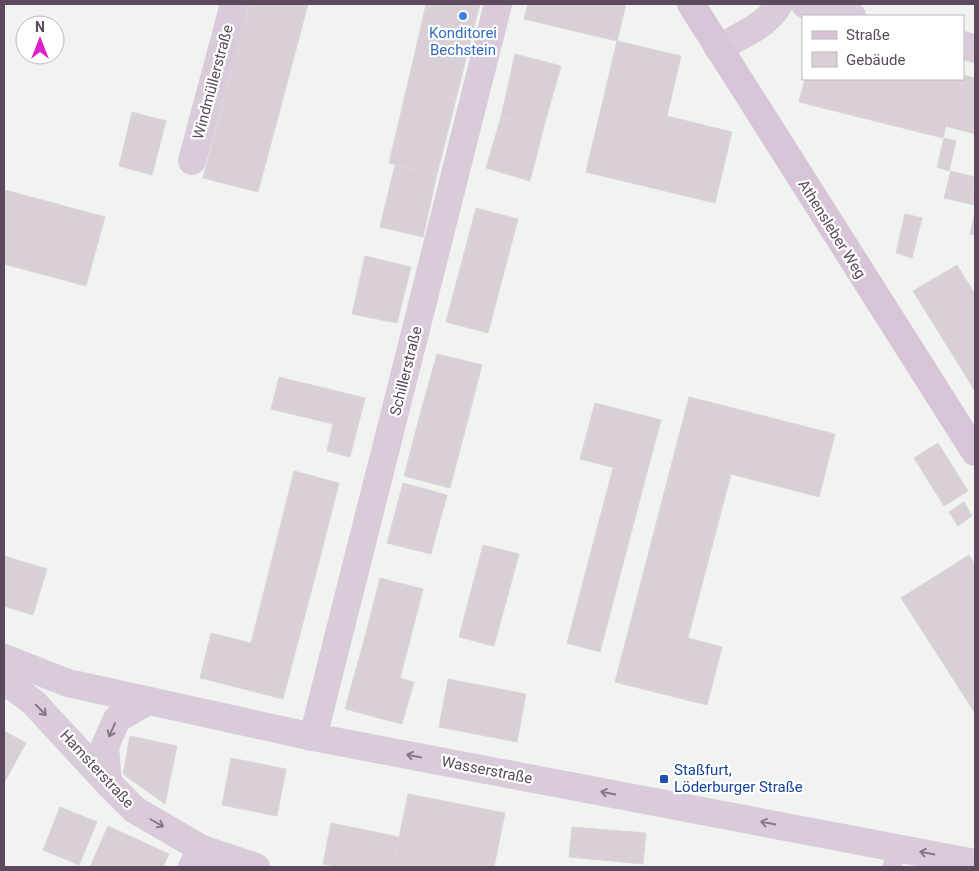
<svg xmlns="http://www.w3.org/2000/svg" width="979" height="871" font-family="Roboto,sans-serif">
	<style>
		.building { fill: #d8d0d6; stroke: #dcd5da }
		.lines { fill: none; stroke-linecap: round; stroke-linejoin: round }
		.service { stroke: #d9cbd9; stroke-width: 19 }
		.minor { stroke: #d9cbd9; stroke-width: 28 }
		.tertiary { stroke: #d9cbd9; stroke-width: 28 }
		.secondary { stroke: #d8c4d7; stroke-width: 28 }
		.oneway { stroke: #887688 }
		.shop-dot { fill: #3f7fe0; stroke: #fff; stroke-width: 2 }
		.transit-dot { fill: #1a4fb4; stroke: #fff; stroke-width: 2 }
		.labels { text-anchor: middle; stroke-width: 4.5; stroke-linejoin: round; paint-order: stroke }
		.shop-label { font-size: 15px; fill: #366cbe; stroke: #fff }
		.street-label { font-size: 15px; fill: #5d495d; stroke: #fff }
		.transit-label { font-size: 15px; fill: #164399; stroke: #fff; text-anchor: start }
	</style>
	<rect width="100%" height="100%" fill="#f1f3f0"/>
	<g class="building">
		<path d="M249,4H308L294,57L238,42Z"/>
		<path d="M426,4H480L475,23L425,9Z"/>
		<path d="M528,4H626L617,41L524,19Z"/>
		<path d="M425,9L475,23L456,99L407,87Z"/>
		<path d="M617,41L681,56L667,116L732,132L715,203L586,172Z"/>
		<path d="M238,42L294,57L258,192L203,178Z"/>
		<path d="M515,54L561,66L544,126L501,117Z"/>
		<path d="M963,75L975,78V134L945,126L957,79H963Z"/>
		<path d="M805,79H957L943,138L799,102Z"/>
		<path d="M407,87L456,99L437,174L389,163Z"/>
		<path d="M132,112L166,121L152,175L119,166Z"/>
		<path d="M501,117L544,126L530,181L486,168Z"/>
		<path d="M944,138L956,141L949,171L937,167Z"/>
		<path d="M395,165L437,174L423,237L380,227Z"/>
		<path d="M951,171L975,177L970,204L944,198Z"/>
		<path d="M975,182V205L970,204Z"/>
		<path d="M5,190L105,217L86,286L4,264Z"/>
		<path d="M476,208L518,219L503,276L461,265Z"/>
		<path d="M905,214L922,218L912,258L896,253Z"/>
		<path d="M974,216L975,217V235L970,234Z"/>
		<path d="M365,256L411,267L397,323L352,314Z"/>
		<path d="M461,265L503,276L488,333L446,322Z"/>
		<path d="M957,265L975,294V391L913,291Z"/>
		<path d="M437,354L482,365L467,423L421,411Z"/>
		<path d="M279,377L365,398L350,457L327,451L333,424L271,409Z"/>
		<path d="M689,397L835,434L819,497L731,474L688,638L722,647L707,705L615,682Z"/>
		<path d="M595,403L661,420L646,476L580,459Z"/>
		<path d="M421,411L467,423L450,488L404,476Z"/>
		<path d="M938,443L968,491L944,506L914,458Z"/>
		<path d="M613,468L646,476L600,652L567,643Z"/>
		<path d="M294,471L339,483L323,546L278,535Z"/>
		<path d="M403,483L447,495L431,554L387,543Z"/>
		<path d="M964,502L972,516L958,526L949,512Z"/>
		<path d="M278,535L323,546L283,699L200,678L211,633L251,643Z"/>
		<path d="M483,545L519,554L494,646L459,637Z"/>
		<path d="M969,555L975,565V713L901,598Z"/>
		<path d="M4,556L47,569L33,615L4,606Z"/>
		<path d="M380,578L423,589L409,644L366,633Z"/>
		<path d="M366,633L409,644L400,678L414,682L402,724L345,709Z"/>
		<path d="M448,679L526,694L517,742L439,727Z"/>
		<path d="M4,731L26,743L4,783Z"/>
		<path d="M130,736L177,746L165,804L123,774Z"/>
		<path d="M231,758L286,769L277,816L222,805Z"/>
		<path d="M408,794L505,813L494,867H393Z"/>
		<path d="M60,807L97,822L79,865L43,850Z"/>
		<path d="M331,823L399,837L393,867H341L323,864Z"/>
		<path d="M108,826L169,854L163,867H90Z"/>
		<path d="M572,827L646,833L643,864L569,857Z"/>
	</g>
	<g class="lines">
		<path class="service" d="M892,867L897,848"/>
		<g class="minor">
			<path d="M805,4L852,16"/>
			<path d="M963,45L975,49"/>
			<path d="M718,48C739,37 768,25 779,4"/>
			<path d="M192,161L234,4"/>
			<path d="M313,737L498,4"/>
			<path d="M192,867L202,849"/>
		</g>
		<g class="tertiary">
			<path d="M4,658L68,683L313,737L975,863"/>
			<path d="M4,680L34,703L108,783L135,810L202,849L256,867"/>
			<path d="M108,783L105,746L117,719L148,701"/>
		</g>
		<path class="secondary" d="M691,4L975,452"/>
	</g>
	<defs><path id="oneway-shaft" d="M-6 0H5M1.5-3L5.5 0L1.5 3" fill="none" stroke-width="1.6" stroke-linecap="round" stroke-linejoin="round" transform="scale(1.25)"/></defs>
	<g class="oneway">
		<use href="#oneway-shaft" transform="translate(41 710) rotate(46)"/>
		<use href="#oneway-shaft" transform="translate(112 730) rotate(114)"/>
		<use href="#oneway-shaft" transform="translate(414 756) rotate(-169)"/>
		<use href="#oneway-shaft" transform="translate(608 793) rotate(-169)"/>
		<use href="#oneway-shaft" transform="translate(157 823) rotate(30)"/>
		<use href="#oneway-shaft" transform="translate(768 823) rotate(-169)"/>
		<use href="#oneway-shaft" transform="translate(927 853) rotate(-169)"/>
	</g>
	<circle class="shop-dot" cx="463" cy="16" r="5"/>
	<rect class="transit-dot" x="659" y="774" width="10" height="10" rx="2.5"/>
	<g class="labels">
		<g class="shop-label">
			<text x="463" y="38">Konditorei<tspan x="463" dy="17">Bechstein</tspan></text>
		</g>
		<g class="street-label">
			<text transform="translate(213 82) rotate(-75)" y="5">Windmüllerstraße</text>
			<text transform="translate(832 229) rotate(58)" y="5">Athensleber Weg</text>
			<text transform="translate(406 371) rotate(-76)" y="5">Schillerstraße</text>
			<text transform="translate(97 769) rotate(47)" y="5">Hamsterstraße</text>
			<text transform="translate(487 770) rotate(11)" y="5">Wasserstraße</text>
		</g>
		<g class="transit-label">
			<text x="674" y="775">Staßfurt,<tspan x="674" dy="17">Löderburger Straße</tspan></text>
		</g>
	</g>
	<rect width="979" height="871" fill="none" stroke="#5d495d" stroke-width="10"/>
	<rect x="802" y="15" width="162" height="65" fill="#ffffff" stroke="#beb6be"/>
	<rect x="812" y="31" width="25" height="8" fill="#d8c4d7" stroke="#beb6be"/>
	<text x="846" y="40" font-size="15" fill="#5d495d">Straße</text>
	<rect x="812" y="52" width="25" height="15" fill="#d8d0d6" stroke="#beb6be"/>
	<text x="846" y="65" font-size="15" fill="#5d495d">Gebäude</text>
	<g transform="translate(40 40)"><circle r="24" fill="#ffffff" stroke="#beb6be"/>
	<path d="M0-4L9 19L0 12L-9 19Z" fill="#dd20c7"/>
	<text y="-8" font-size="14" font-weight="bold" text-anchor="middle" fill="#5d495d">N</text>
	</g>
</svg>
